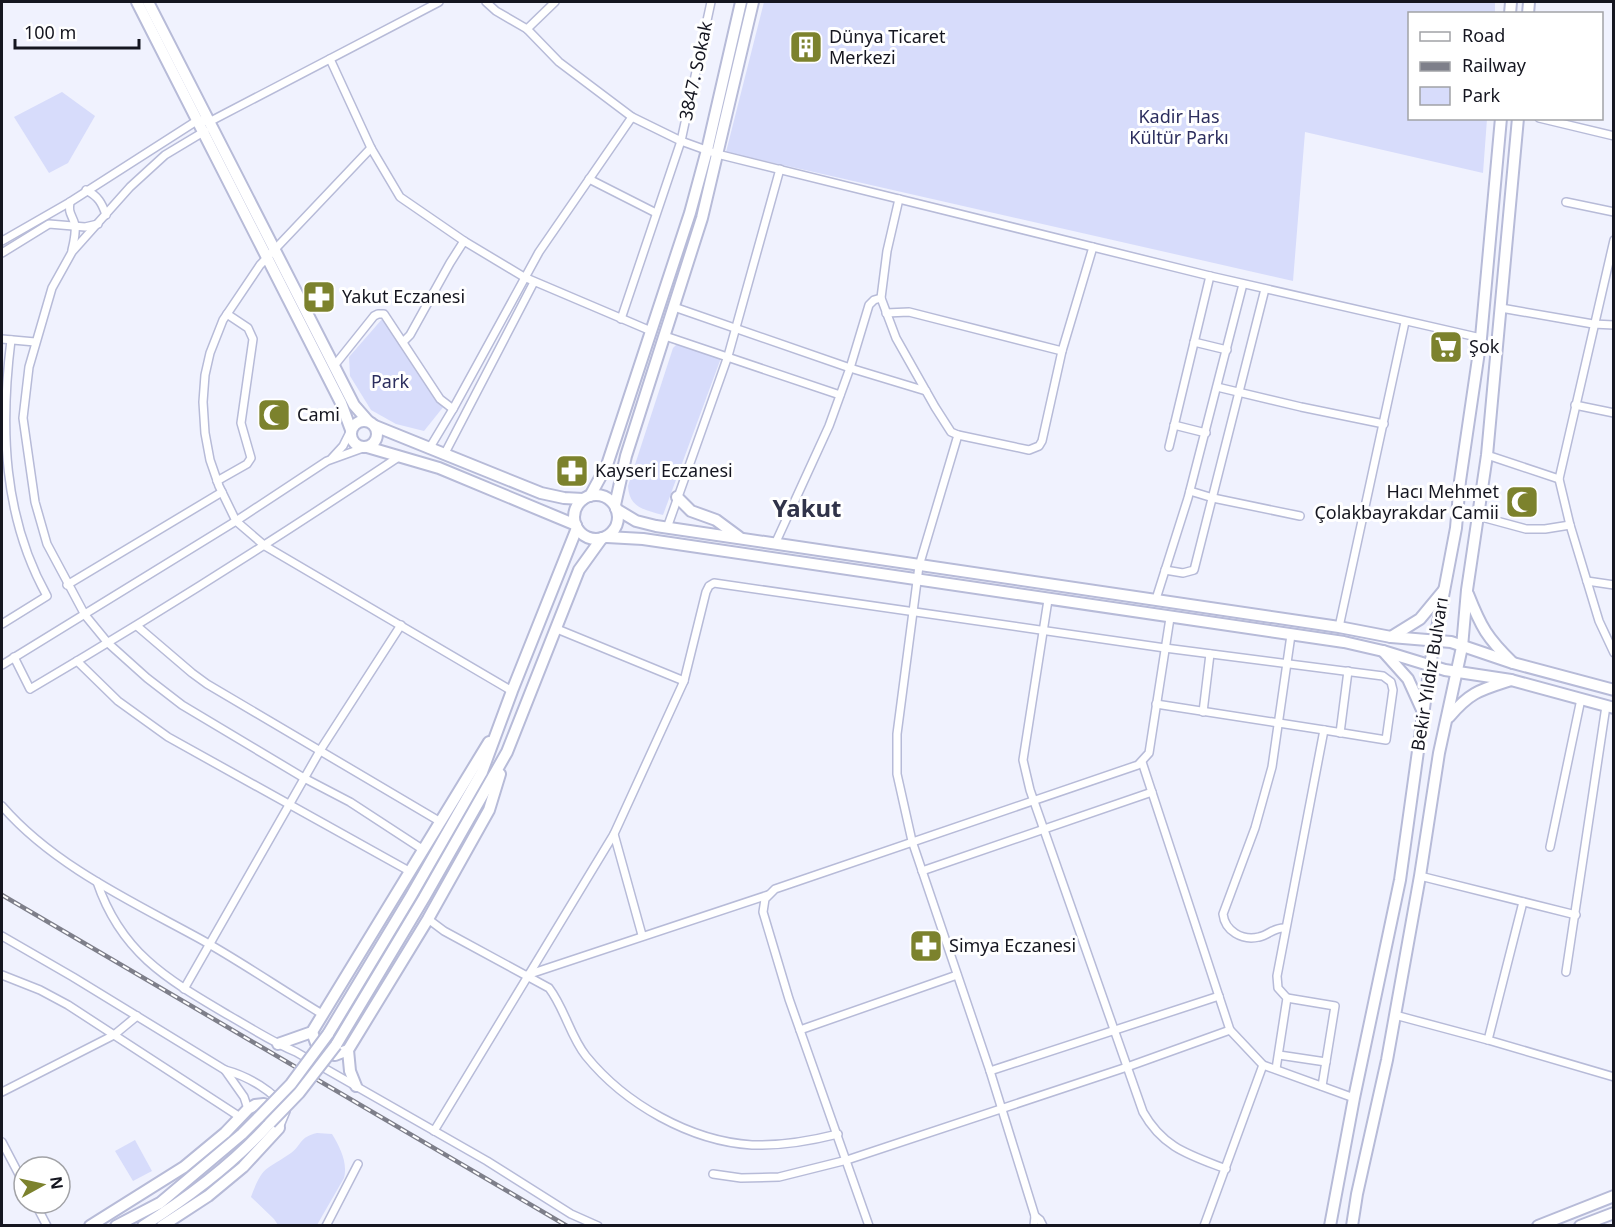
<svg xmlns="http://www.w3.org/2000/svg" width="1615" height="1227" font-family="'Noto Sans',sans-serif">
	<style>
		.green { fill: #d7dcfb }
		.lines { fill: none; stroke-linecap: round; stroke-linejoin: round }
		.street-casing { stroke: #b7bbd8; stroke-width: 10 }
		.secondary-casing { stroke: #b7bbd8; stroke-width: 14 }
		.primary-casing { stroke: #b7bbd8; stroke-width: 14 }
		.street { stroke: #fff; stroke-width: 7 }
		.secondary { stroke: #fff; stroke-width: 10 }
		.primary { stroke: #fff; stroke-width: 10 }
		.rail-casing { stroke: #7e7f8a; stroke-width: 4.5 }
		.rail { stroke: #fff; stroke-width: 2; stroke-dasharray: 7; stroke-linecap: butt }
		.secondary-bridge-casing { stroke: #b7bbd8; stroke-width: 14; stroke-linecap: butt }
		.secondary-bridge { stroke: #fff; stroke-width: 10 }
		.labels { text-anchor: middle; stroke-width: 6; stroke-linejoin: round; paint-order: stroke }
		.poi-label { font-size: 18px; fill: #151620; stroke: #fff; text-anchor: start }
		.street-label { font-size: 18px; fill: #151620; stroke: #fff }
		.park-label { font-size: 18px; fill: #2c2e5e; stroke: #fff }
		.district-label { font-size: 24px; font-weight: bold; fill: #303349; stroke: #fff }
	</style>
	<rect width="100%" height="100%" fill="#f0f2fe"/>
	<g class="green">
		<path d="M764,2H1495V13L1410,14V118L1487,119L1483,173L1305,132L1293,281L726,152Z"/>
		<path d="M62,92L95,116L68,163L49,173L14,117Z"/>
		<path d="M383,318L444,406L424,431L396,424L371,410L350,376L349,357Z"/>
		<path d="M683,343L721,358L663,515C645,510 629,508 628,486L673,348L677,344Z"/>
		<path d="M317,1133L332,1134C340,1147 348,1163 344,1178L317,1225H278L274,1219L251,1197C263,1165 265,1171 291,1153C302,1145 299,1137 317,1133Z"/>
		<path d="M135,1140L152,1171L133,1181L115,1151Z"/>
	</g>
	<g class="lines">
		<g class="street-casing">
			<g id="street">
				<path d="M486,2L496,11L527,29L559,62L632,117"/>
				<path d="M527,29L555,2"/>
				<path d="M330,59L371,148L400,197L464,241"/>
				<path d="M1539,118L1614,136"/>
				<path d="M205,131L165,155L130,187L72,252L52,288L29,367L23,418L35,502L47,544L85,615L108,643L147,678L182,705L304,778L350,802L422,849"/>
				<path d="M371,148L260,265L223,320L210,353L205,375L203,402L205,433L210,460L219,486L236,521L265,546L512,691"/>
				<path d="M589,179L656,213"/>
				<path d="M86,190C98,196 102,203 106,215"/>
				<path d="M899,199L887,251L881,298L896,338L935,407L951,432L958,435L919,566L897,734V774L912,841L990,1071L1035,1216L1034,1226"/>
				<path d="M70,202C68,214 72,214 75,225C76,233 74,242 72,250"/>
				<path d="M1566,202L1614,212"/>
				<path d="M1614,240L1559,479L1570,525L1599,621L1614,653"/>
				<path d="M2,241L70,202L198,120L209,122L439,2"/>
				<path d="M2,253L49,224L85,227L98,224"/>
				<path d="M674,307L850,368L926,391"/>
				<path d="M1501,308L1593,324L1614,325"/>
				<path d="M886,313L909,312L1062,351"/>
				<path d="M621,319L681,141L711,2"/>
				<path d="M665,336L840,395"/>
				<path d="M2,339L35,342"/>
				<path d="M403,342L410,335L450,263L464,241L524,277L651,331"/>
				<path d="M1194,342L1227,350"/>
				<path d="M334,366L374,316L378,314H384L440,399L453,409"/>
				<path d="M1217,387L1301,407L1384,424"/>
				<path d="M1575,405L1614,413"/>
				<path d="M1174,425L1206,433"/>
				<path d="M958,435L1029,450L1039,446L1042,441L1062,351L1093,247"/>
				<path d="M1169,447L1210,276"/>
				<path d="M429,449L453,409L539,252L632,117L681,141L717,154L1210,276L1481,338"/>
				<path d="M444,455L534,282"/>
				<path d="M1487,455L1559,479"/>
				<path d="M332,458L343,446L350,432"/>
				<path d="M217,481L247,464L251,458L241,423L253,339L248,328L227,314"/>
				<path d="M1190,491L1213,498L1300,516"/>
				<path d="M1478,516L1526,529H1545L1570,525"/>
				<path d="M667,528L728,356L780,169"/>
				<path d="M775,544L829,426L850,368L869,305L874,300L881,298"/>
				<path d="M1165,570L1183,573L1194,570L1265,289"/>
				<path d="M1587,581L1614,585"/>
				<path d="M67,585L222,492"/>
				<path d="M1156,599L1188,498L1243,284"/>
				<path d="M1048,600L1023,760L1030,790L1143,1112C1163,1148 1190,1155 1226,1169"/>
				<path d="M2,624L47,596C3,517 0,428 11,340"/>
				<path d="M137,626L192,673L207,684L439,821"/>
				<path d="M1339,627L1405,322"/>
				<path d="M557,629L684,681"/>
				<path d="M14,657L30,689C156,615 279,537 400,456"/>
				<path d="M77,661L118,701L168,737L409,871"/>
				<path d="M2,665L236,521L327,461L363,448"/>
				<path d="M1156,704L1324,730L1277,976L1278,988L1287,998L1276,1069"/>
				<path d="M1203,712L1210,654"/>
				<path d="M1340,733L1348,671"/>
				<path d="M1142,762L1230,1030L1263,1065L1354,1098"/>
				<path d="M2,806C54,866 133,902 202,940C243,963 282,990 322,1014"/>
				<path d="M1550,847L1581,699"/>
				<path d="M922,871L1152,792"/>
				<path d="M1420,876L1576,915"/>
				<path d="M97,882C121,953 167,979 228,1015C251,1028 272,1042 296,1052L487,1161L571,1214L598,1226"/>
				<path d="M428,919L444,931L549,988C565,1009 570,1036 586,1056C625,1104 690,1141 752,1145C781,1146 810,1141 838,1134"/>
				<path d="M1285,928C1274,927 1269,935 1259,937C1242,941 1225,931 1223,914L1255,828L1272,767L1291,635"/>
				<path d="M642,935L614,834L684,681L706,592L709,586L714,583L1165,648L1383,676L1391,682L1393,690L1386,740L1324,730"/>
				<path d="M2,936L73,977L225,1070C247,1076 275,1091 286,1111L279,1128"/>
				<path d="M1566,972L1606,706"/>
				<path d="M2,975L40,990L68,1005L240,1117"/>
				<path d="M527,975L768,895"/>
				<path d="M184,989L321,749L401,625"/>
				<path d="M1287,998L1335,1006L1322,1086"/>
				<path d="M1395,1015L1488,1040L1614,1077"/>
				<path d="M800,1030L957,975"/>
				<path d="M1488,1040L1523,902"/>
				<path d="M1279,1055L1326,1062"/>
				<path d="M225,1070L244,1097L248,1109"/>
				<path d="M990,1071L1219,996"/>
				<path d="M2,1092L114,1035L137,1016"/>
				<path d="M434,1131L614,834"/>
				<path d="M2,1142L24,1184"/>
				<path d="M713,1174L741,1178L779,1177L847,1160L1127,1067L1230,1030"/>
				<path d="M35,1203L47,1226"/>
				<path d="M1035,1216L1040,1220L1043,1226"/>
				<path d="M326,1226L358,1164"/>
				<path d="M869,1226L789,999L763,912L765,899L775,889L1138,765L1149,753L1170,618"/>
				<path d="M1204,1226L1263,1065"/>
			</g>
		</g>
		<g class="secondary-casing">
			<g id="secondary">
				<path d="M137,2L341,403L351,430"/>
				<path d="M148,2L354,405L368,421"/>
				<circle cx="364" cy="434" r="13"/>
				<path d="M375,426L541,493L564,498L583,499"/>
				<path d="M367,447L439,468L576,525"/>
				<circle cx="596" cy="517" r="22"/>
				<path d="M590,496L607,465L690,213L707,150L741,2"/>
				<path d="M677,497L691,511L716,520L739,537"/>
				<path d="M615,505L626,456L702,218L753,2"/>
				<path d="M616,509L636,521L656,526L1339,627L1391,637L1451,642L1513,663L1614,690"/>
				<path d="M607,537L643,539L1344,642L1383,651L1445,670L1511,680L1614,708"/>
				<path d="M312,1032L316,1043L323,1053L335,1055L348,1050"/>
				<path d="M328,1034L411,896L482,772L512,691L577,528"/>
				<path d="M278,1044L312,1032L489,742"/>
				<path d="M336,1045L424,898L507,752L579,570L602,538"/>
				<path d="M356,1086L350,1071L348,1050L428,919L489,810L500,774"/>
				<path d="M90,1226L184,1167L225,1133L248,1109L255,1105L264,1104C274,1112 278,1116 279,1128L243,1167L208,1196L162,1226"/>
				<path d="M116,1226L160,1203L242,1134L259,1117"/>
				<path d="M143,1226C189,1197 234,1163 270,1123"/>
				<path d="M1538,1226L1614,1196"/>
				<path d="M1580,1226L1614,1213"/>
			</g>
		</g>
		<g class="primary-casing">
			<g id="primary">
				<path d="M1510,14L1511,2"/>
				<path d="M1528,14L1529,2"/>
				<path d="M1468,594C1481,627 1487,638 1513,663"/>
				<path d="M1391,637L1420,619L1444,590"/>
				<path d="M1383,651L1408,679L1423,712"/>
				<path d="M1449,717C1470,692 1480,690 1511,680"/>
				<path d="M1330,1226L1354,1098L1400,880L1430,665L1456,528L1460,481L1481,338L1501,118"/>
				<path d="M1352,1226L1357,1194L1387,1060L1420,876L1439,753L1462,647L1467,590L1487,455L1518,118"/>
			</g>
		</g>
		<use href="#street" class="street"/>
		<use href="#secondary" class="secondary"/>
		<use href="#primary" class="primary"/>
		<g class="rail-casing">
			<path id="rail" d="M2,895L567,1226"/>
		</g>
		<use href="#rail" class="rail"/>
		<g class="secondary-bridge-casing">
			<g id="secondary-bridge">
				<path d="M259,1117L291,1084L328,1034"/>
				<path d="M270,1123L299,1093L336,1045"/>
			</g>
		</g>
		<use href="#secondary-bridge" class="secondary-bridge"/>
	</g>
	<defs>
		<g id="building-square" transform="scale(1.725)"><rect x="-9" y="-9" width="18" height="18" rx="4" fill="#7c822d" stroke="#fff"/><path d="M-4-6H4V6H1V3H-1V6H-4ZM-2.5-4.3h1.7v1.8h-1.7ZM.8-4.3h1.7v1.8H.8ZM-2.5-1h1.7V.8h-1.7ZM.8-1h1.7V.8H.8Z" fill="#fff"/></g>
		<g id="pharmacy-square" transform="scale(1.725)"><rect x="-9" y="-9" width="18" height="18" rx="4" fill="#7c822d" stroke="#fff"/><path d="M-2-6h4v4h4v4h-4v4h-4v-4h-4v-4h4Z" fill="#fff"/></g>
		<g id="supermarket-square" transform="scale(1.725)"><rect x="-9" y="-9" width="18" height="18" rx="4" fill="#7c822d" stroke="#fff"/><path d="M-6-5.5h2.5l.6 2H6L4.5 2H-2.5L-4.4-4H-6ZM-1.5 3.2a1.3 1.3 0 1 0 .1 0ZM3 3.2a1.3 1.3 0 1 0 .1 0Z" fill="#fff"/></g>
		<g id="mosque-square" transform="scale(1.725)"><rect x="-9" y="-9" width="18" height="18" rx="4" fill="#7c822d" stroke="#fff"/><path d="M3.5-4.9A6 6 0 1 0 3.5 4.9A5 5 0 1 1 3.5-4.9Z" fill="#fff"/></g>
	</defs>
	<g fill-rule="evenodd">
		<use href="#building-square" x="806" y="47"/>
		<use href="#pharmacy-square" x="319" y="297"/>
		<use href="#supermarket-square" x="1446" y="347"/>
		<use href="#mosque-square" x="274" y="415"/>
		<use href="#pharmacy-square" x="572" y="471"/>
		<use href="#mosque-square" x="1522" y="502"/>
		<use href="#pharmacy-square" x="926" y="946"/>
	</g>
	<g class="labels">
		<g class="poi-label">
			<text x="829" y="43">Dünya Ticaret<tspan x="829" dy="21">Merkezi</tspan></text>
			<text x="342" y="303">Yakut Eczanesi</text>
			<text x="1469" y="353">Şok</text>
			<text x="297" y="421">Cami</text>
			<text x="595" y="477">Kayseri Eczanesi</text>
			<text x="1499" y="498" text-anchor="end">Hacı Mehmet<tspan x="1499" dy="21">Çolakbayrakdar Camii</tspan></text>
			<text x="949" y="952">Simya Eczanesi</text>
		</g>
		<g class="street-label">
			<text transform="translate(696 71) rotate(-78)" y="6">3847. Sokak</text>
			<text transform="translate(1430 674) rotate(-81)" y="6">Bekir Yıldız Bulvarı</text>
		</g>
		<g class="park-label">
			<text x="1179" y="123">Kadir Has<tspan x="1179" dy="21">Kültür Parkı</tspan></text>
			<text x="390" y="388">Park</text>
		</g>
		<g class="district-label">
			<text x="807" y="517">Yakut</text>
		</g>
	</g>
	<rect width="1615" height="1227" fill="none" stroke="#151620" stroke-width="6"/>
	<rect x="1408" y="12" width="195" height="108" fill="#ffffff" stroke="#a1a2a6" stroke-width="1.5"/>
	<rect x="1420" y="32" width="30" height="9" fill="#ffffff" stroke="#a1a2a6" stroke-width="1.5"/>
	<text x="1462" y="42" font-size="18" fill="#151620">Road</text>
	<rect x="1420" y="62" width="30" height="9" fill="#7e7f8a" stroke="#a1a2a6" stroke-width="1.5"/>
	<text x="1462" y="72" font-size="18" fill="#151620">Railway</text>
	<rect x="1420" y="87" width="30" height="18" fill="#d7dcfb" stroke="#a1a2a6" stroke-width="1.5"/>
	<text x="1462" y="102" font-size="18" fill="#151620">Park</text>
	<g transform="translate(42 1185) rotate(82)"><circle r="28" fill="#ffffff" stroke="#a1a2a6" stroke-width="1.5"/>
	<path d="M0-4.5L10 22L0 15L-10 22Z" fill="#7c822d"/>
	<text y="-9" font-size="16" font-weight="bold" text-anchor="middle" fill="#151620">N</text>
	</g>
	<path d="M15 39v9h124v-9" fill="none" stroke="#151620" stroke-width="3"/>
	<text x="24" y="39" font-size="18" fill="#151620" stroke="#ffffff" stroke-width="4.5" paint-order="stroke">100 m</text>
</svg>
